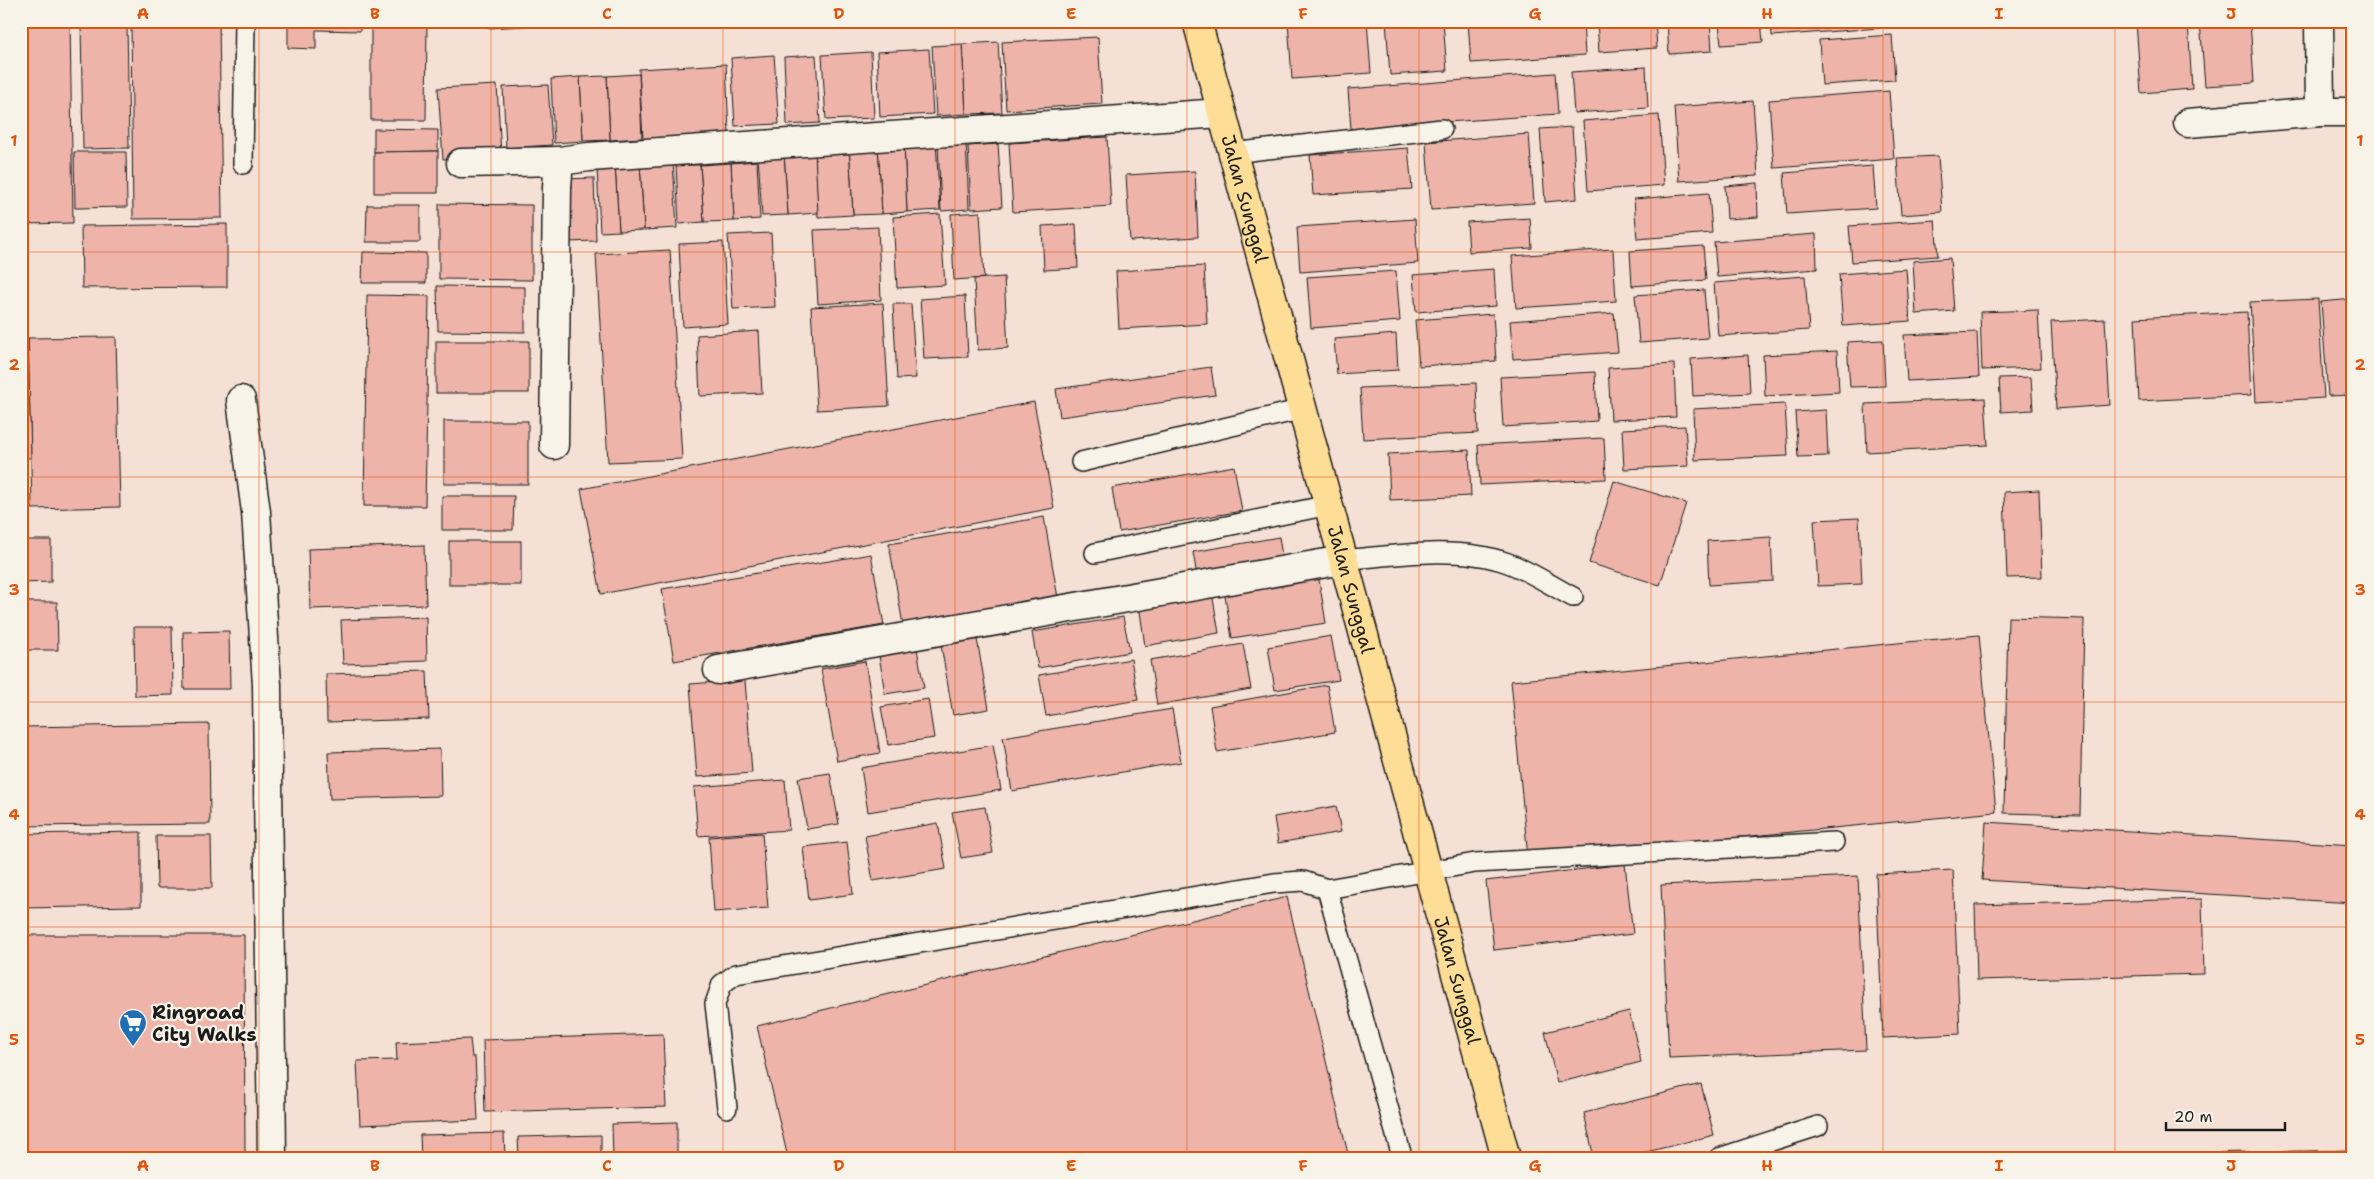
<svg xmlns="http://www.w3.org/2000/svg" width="2374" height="1179" font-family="'Shantell Sans',sans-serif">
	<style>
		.building { fill: #eeb4aa; stroke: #1c1c1c }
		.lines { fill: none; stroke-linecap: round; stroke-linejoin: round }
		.lane-casing { stroke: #1c1c1c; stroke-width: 22 }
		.street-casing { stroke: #1c1c1c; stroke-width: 31 }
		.primary-casing { stroke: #1c1c1c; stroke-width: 31 }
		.lane { stroke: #f7f3e8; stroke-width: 19 }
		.street { stroke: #f7f3e8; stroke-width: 28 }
		.primary { stroke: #fedd96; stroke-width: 28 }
		.grid { fill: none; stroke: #de560d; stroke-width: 1; stroke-opacity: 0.55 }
		.labels { text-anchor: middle; stroke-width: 4.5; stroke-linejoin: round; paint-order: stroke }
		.street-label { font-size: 19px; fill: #1c1c1c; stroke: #f7f3e8 }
		.poi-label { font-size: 19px; font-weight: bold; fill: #1c1c1c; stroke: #f7f3e8; text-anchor: start }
		.neatline { fill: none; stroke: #de560d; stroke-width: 2 }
		.grid-label { font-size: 16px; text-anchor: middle; font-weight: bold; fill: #de560d }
	</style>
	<rect width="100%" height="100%" fill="#f4e0d5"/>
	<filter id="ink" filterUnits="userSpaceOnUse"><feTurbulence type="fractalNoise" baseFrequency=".02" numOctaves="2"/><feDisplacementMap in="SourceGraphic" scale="10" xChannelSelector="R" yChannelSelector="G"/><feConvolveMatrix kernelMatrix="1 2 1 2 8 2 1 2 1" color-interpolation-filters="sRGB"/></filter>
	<g filter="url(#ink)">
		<g class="building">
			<path d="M21,21H70L73,223L21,224Z"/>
			<path d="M81,21H127L129,148L83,149Z"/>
			<path d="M131,21H219L222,218L133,219Z"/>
			<path d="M288,21H360V31L316,30V49L288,48Z"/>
			<path d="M371,21H427L426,120H371Z"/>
			<path d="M486,21H525V26L487,28Z"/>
			<path d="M1288,21H1367L1371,73L1292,79Z"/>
			<path d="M1386,21H1443L1447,71L1390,75Z"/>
			<path d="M1468,21H1583L1585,55L1471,63Z"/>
			<path d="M1597,21H1655L1657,48L1599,52Z"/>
			<path d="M1667,21H1710L1712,51L1669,54Z"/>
			<path d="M1719,21H1761L1763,42L1721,45Z"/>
			<path d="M1771,21H1879V28L1772,36Z"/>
			<path d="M2136,21H2188L2192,89L2141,93Z"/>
			<path d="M2200,21H2250L2254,83L2205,86Z"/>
			<path d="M2350,21H2353V75H2351Z"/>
			<path d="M1892,35L1895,80L1822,85L1819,40Z"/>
			<path d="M1098,37L1102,104L1006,110L1002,42Z"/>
			<path d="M998,42L1002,113L966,114L962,44Z"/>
			<path d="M962,44L966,114L936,116L932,46Z"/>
			<path d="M929,49L933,114L880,117L877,52Z"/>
			<path d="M871,52L874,118L826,120L822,55Z"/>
			<path d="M774,55L779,124L735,126L731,58Z"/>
			<path d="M816,55L820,123L787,125L784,57Z"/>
			<path d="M726,64L729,134L643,139L639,69Z"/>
			<path d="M1646,67L1648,108L1574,113L1571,72Z"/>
			<path d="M1555,73L1558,114L1351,129L1348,89Z"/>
			<path d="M639,74L642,138L610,140L607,76Z"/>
			<path d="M607,76L610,140L583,141L580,77Z"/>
			<path d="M580,77L583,141L554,143L551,79Z"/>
			<path d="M497,85L501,156L443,159L438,88Z"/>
			<path d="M548,85L552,145L506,148L503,87Z"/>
			<path d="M1889,91L1894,159L1774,168L1769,100Z"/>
			<path d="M1753,101L1758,176L1679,181L1674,107Z"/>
			<path d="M1659,115L1664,185L1588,191L1583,121Z"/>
			<path d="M1572,127L1577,199L1545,202L1540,129Z"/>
			<path d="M374,129L438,130V151L374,152Z"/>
			<path d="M1529,134L1534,203L1431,210L1426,142Z"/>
			<path d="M1107,137L1111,206L1013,212L1009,143Z"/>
			<path d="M936,141L940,210L907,212L904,143Z"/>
			<path d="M966,141L969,209L941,211L938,143Z"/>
			<path d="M904,143L907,212L882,214L878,145Z"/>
			<path d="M998,144L1002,207L971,209L968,146Z"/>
			<path d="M878,145L882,214L853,215L849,146Z"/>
			<path d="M849,146L853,215L818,217L814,148Z"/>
			<path d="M1408,148L1412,189L1313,195L1310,155Z"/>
			<path d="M438,151V193H374V152Z"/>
			<path d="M74,152H126L127,207L75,208Z"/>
			<path d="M815,152L818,213L788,215L784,154Z"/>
			<path d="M784,154L788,215L762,216L758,155Z"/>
			<path d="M1938,156L1942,212L1901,215L1897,158Z"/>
			<path d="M673,161L677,228L644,230L640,163Z"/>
			<path d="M757,161L760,219L734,221L731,163Z"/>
			<path d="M640,163L644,230L619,231L615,164Z"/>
			<path d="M731,163L734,221L704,222L700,165Z"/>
			<path d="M615,164L619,231L600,232L597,166Z"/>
			<path d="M676,165H700L704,222L679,224Z"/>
			<path d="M1873,166L1876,208L1787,214L1784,173Z"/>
			<path d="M1195,171L1198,237L1130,241L1126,175Z"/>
			<path d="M594,178L596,241L567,242L565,179Z"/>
			<path d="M1757,183L1758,217L1727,219L1725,186Z"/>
			<path d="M1709,193L1712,233L1637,239L1634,199Z"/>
			<path d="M439,204L532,205V280L439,279Z"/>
			<path d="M367,205H420V242H366Z"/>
			<path d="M980,212L984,278L954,280L951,214Z"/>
			<path d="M940,214L945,285L897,288L893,217Z"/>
			<path d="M1530,218L1532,248L1469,252L1467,222Z"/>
			<path d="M1415,219L1418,263L1300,272L1297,227Z"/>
			<path d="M1935,220L1938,256L1852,262L1849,226Z"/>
			<path d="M227,224V287L82,288L81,226Z"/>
			<path d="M1076,224L1078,268L1044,270L1042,226Z"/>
			<path d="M878,227L881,300L818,304L814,230Z"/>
			<path d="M771,233L775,307L733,309L728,235Z"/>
			<path d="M1816,234L1817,269L1717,277L1714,242Z"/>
			<path d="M723,242L728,324L683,327L679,244Z"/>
			<path d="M1703,246L1706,280L1632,286L1630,251Z"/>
			<path d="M1613,249L1616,301L1516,308L1512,256Z"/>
			<path d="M670,250L682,459L608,462L596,254Z"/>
			<path d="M363,252L426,253V283H362Z"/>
			<path d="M1950,258L1954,311L1916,314L1913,261Z"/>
			<path d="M1204,266L1207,324L1119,329L1116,271Z"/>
			<path d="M1494,269L1496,306L1416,312L1413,275Z"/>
			<path d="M1906,269L1910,321L1843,326L1839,274Z"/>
			<path d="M1396,271L1400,321L1311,328L1307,277Z"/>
			<path d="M1805,276L1809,330L1718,336L1714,283Z"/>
			<path d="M1004,277L1008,348L978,350L974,279Z"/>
			<path d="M437,286L525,287V332L438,331Z"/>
			<path d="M1704,290L1708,338L1639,343L1635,295Z"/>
			<path d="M367,295L429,296L425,506H364Z"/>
			<path d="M965,296L968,357L924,359L920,299Z"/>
			<path d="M2318,299L2324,398L2256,402L2250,302Z"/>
			<path d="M2353,299V395L2328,396L2321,302Z"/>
			<path d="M883,303L889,406L817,410L811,307Z"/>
			<path d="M893,304H911L916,378L897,379Z"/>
			<path d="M2038,310L2041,368L1982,370L1980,312Z"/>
			<path d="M2247,312L2251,395L2139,401L2135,318Z"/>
			<path d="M1614,313L1618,352L1513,359L1510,321Z"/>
			<path d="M1493,314L1496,361L1419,366L1415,320Z"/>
			<path d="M2105,319L2110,405L2056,409L2051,322Z"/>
			<path d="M759,331L762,393L700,396L697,335Z"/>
			<path d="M1977,332L1979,377L1907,381L1904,335Z"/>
			<path d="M1396,334L1398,370L1337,374L1334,339Z"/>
			<path d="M116,337L120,507L32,509L28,338Z"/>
			<path d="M21,338H28L31,458H21Z"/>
			<path d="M1883,340L1885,386L1850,387L1847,342Z"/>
			<rect x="436" y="341" width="93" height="52"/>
			<path d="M1837,351L1839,392L1765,396L1763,355Z"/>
			<path d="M1748,355L1750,393L1693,396L1691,359Z"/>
			<path d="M1674,364L1676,417L1611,420L1608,368Z"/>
			<path d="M1211,367L1215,395L1060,417L1056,389Z"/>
			<path d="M1595,372L1597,421L1503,427L1500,377Z"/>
			<path d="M2031,377L2033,410L2001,412L1999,378Z"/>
			<path d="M1476,383L1478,433L1363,439L1360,388Z"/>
			<path d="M1985,398L1988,445L1867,452L1865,404Z"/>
			<path d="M1034,402L1054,508L601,594L581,489Z"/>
			<path d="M1785,404L1788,456L1695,460L1693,409Z"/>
			<path d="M1826,410L1828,456L1798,457L1795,412Z"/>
			<rect x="444" y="421" width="84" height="63"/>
			<path d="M1685,426L1688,466L1624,469L1622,429Z"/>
			<path d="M1604,438L1606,479L1480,485L1478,445Z"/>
			<path d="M1469,450L1471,496L1390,500L1388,454Z"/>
			<path d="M1234,466L1242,511L1119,532L1112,488Z"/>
			<path d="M1614,481L1686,503L1660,585L1589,563Z"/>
			<path d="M2039,490L2042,577L2007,578L2004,492Z"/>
			<path d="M442,496H514L513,530H442Z"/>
			<path d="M1044,517L1058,598L903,625L889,544Z"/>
			<path d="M1859,518L1862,584L1818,586L1814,520Z"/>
			<path d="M1279,537L1283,562L1197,576L1193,552Z"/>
			<path d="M1771,537L1773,581L1709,585L1707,541Z"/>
			<path d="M21,540H51V582L21,583Z"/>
			<rect x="449" y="541" width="72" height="44"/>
			<path d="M424,545L426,605L310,609L308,549Z"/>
			<path d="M871,554L884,625L674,661L662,589Z"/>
			<path d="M1318,574L1326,623L1232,638L1224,590Z"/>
			<path d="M1212,593L1219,633L1145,646L1139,605Z"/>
			<path d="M21,602H57L58,650H21Z"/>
			<path d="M426,617L427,661L343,664L341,620Z"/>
			<path d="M1123,617L1130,652L1038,668L1032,632Z"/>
			<path d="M2008,617L2084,619L2080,815L2004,813Z"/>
			<path d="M134,627H172L173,695L135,696Z"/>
			<path d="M229,631L230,689H184L183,632Z"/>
			<path d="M1979,635L1996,812L1528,858L1511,681Z"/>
			<path d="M1331,636L1339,680L1275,690L1268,647Z"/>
			<path d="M977,639L989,709L953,715L941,645Z"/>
			<path d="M1243,644L1251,689L1157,705L1150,660Z"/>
			<path d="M917,649L924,688L885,694L879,655Z"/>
			<path d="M1131,659L1138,700L1046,716L1039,675Z"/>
			<path d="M865,661L880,753L837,761L821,669Z"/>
			<path d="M427,671L429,719L327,722L326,674Z"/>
			<path d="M745,680L752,773L697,777L690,684Z"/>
			<path d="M1327,685L1335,732L1217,752L1210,706Z"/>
			<path d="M928,699L934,738L888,745L881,707Z"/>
			<path d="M1172,709L1181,762L1012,791L1003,737Z"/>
			<path d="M209,724L210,824L21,826V727Z"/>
			<path d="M993,745L1001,790L868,812L861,768Z"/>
			<path d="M440,749L441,796L330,799L328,752Z"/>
			<path d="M830,773L839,824L807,829L798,778Z"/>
			<path d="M785,780L789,830L698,836L694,787Z"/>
			<path d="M1336,806L1341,832L1278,843L1274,817Z"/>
			<path d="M985,807L993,853L961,858L952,812Z"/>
			<path d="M1986,822L2353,845V903L1982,880Z"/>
			<path d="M938,823L946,869L873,881L865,836Z"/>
			<path d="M141,832V906L21,908V834Z"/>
			<path d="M762,833L768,908L714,912L709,837Z"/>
			<path d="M156,836H211L212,888H157Z"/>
			<path d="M847,842L853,894L809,900L803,847Z"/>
			<path d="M1625,864L1633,934L1494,950L1486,881Z"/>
			<path d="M1953,870L1960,1034L1883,1038L1876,874Z"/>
			<path d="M1858,876L1866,1050L1669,1058L1661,885Z"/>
			<path d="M1287,897L1349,1158H788L757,1026Z"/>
			<path d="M2202,899L2204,974L1977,980L1975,905Z"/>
			<path d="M21,935H244L245,1158H21Z"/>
			<path d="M1629,1011L1641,1062L1557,1083L1545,1032Z"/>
			<path d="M663,1034L666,1107L485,1112L483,1040Z"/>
			<path d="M470,1039L472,1057H475L478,1120L360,1125L357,1061L397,1060L396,1042Z"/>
			<path d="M1701,1084L1714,1135L1623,1158H1594L1584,1113Z"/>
			<path d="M677,1122V1158H613L612,1124Z"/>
			<path d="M504,1133L505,1158H421L420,1135Z"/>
			<path d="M601,1135V1158H519L518,1137Z"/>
			<path d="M2353,1150V1158H2199V1153Z"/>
		</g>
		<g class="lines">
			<g class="lane-casing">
				<g id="lane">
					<path d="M1232,153L1442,129"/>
					<path d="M243,164L245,21"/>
					<path d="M1081,462L1303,409"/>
					<path d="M1095,553L1329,505"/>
					<path d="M1343,560C1394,555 1460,545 1508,563C1530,571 1552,586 1573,597"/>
					<path d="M1327,889L1401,1153"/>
					<path d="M727,1108L715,1004L722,984L736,974L1274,883L1303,881L1327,889L1475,863L1834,842"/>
					<path d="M1719,1158L1818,1126"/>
				</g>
			</g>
			<g class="street-casing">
				<g id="street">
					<path d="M2319,21L2320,112"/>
					<path d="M2188,123L2320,112H2353"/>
					<path d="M461,163L559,161"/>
					<path d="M241,400L256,512L267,685L272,1158"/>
					<path d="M554,445L557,187L559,161L589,157L1221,113"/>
					<path d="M718,670L1343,560"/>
				</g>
			</g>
			<g class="primary-casing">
				<g id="primary">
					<path id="s1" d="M1197,21L1506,1158"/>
				</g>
			</g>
			<use href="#lane" class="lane"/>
			<use href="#street" class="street"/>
			<use href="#primary" class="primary"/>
		</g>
	</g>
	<path class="grid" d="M259,21V1158M491,21V1158M723,21V1158M955,21V1158M1187,21V1158M1419,21V1158M1651,21V1158M1883,21V1158M2115,21V1158M21,252H2353M21,477H2353M21,702H2353M21,927H2353"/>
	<defs>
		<g id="supermarket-pin" transform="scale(1.4375)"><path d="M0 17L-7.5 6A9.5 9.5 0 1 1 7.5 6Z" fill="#1f6fb2" stroke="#f7f3e8"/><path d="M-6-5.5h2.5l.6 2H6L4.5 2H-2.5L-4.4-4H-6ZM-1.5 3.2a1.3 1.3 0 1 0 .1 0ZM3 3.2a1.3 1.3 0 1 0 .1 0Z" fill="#fff"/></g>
	</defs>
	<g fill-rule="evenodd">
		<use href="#supermarket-pin" x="133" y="1023"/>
	</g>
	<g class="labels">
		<g class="street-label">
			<text dy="7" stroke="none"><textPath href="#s1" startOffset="184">Jalan Sunggal</textPath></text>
			<text dy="7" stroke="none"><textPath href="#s1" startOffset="589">Jalan Sunggal</textPath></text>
			<text dy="7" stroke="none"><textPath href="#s1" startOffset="994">Jalan Sunggal</textPath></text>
		</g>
		<g class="poi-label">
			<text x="152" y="1019">Ringroad<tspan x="152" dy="22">City Walks</tspan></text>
		</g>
	</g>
	<rect width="2374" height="1179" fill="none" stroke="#f7f3e8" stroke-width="55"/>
	<path d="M2166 1122v8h119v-8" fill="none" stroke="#1c1c1c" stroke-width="2.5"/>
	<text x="2174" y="1122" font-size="15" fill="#1c1c1c" stroke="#f7f3e8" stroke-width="4" paint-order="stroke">20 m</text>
	<rect x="28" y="28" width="2318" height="1124" class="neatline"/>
	<g class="grid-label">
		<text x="143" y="19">A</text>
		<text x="375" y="19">B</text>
		<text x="607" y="19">C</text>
		<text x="839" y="19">D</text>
		<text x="1071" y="19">E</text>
		<text x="1303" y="19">F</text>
		<text x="1535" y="19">G</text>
		<text x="1767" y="19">H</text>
		<text x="1999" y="19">I</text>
		<text x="2231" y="19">J</text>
		<text x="14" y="146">1</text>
		<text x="2360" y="146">1</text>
		<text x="14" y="370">2</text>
		<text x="2360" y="370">2</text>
		<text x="14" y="595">3</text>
		<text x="2360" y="595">3</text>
		<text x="14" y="820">4</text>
		<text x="2360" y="820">4</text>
		<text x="14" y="1045">5</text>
		<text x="2360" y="1045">5</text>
		<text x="143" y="1171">A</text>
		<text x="375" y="1171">B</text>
		<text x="607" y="1171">C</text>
		<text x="839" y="1171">D</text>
		<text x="1071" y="1171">E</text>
		<text x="1303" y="1171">F</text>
		<text x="1535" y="1171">G</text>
		<text x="1767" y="1171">H</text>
		<text x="1999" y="1171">I</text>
		<text x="2231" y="1171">J</text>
	</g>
</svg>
